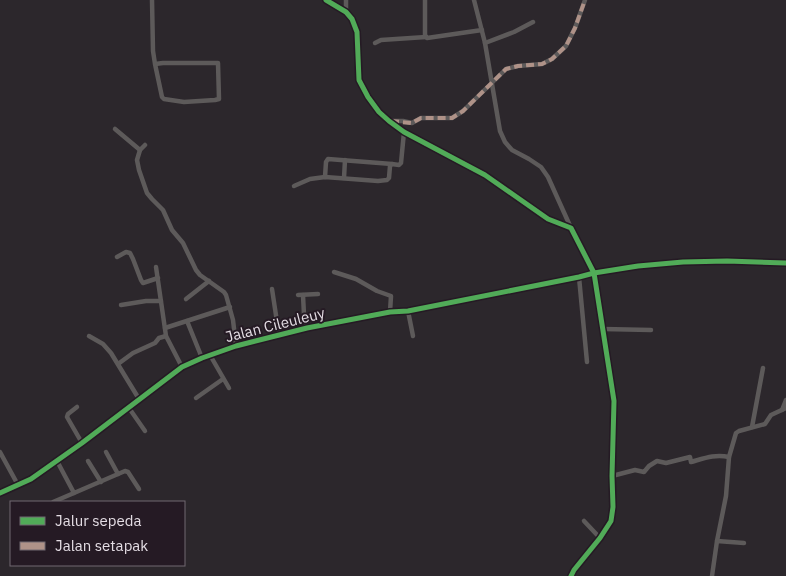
<svg xmlns="http://www.w3.org/2000/svg" width="786" height="576" font-family="'IBM Plex Sans',sans-serif">
	<style>
		.lines { fill: none; stroke-linecap: round; stroke-linejoin: round }
		.minor { stroke: #5d5a5a; stroke-width: 4.5 }
		.quiet { stroke: #af9288; stroke-width: 4; stroke-dasharray: 8 4; stroke-linecap: butt }
		.cycleway-casing { stroke: #251a24; stroke-width: 8 }
		.cycleway { stroke: #51ab58; stroke-width: 5 }
		.labels { text-anchor: middle; stroke-width: 4; stroke-linejoin: round; paint-order: stroke }
		.street-label { font-size: 15px; fill: #e4dde4; stroke: #251a24 }
	</style>
	<rect width="100%" height="100%" fill="#2c272c"/>
	<g class="lines">
		<g class="minor">
			<path d="M152,0L153,51L155,64L163,63H218L219,99L215,100L184,102L164,99L162,97L155,64"/>
			<path d="M326,0L346,12L352,19L357,32L359,80L368,97L379,112L389,121L404,132L485,175L548,219L571,228L594,273L614,401L612,476L613,507L611,521L600,538L574,570L571,576"/>
			<path d="M346,0V12"/>
			<path d="M425,0V35L427,38L482,30"/>
			<path d="M474,0L485,43L500,131L505,142L512,150L529,159L541,167L548,177L571,228"/>
			<path d="M375,43L381,40L426,37"/>
			<path d="M485,43L514,32L533,22"/>
			<path d="M390,121H403L412,123L421,118H452L463,111L506,69L518,66L542,64L552,59L566,46L575,28L585,0"/>
			<path d="M115,129L140,150"/>
			<path d="M145,145L140,150L137,160L139,170L147,193L152,199L163,210L172,230L183,243L196,270L200,275L224,292L226,295L233,320L236,346"/>
			<path d="M325,177L326,162L328,159L392,164"/>
			<path d="M344,178L345,160"/>
			<path d="M294,186L310,179L325,177L378,181L387,180L389,178L390,166L392,164L399,165L401,163L404,132"/>
			<path d="M117,257L126,252L130,253L133,259L141,280L143,283L158,278"/>
			<path d="M156,267L166,336L182,367"/>
			<path d="M334,272L356,279L377,291L391,296L390,312"/>
			<path d="M579,277L587,362"/>
			<path d="M272,289L279,335"/>
			<path d="M298,295L318,294"/>
			<path d="M303,295L304,315L307,328"/>
			<path d="M186,299L209,281"/>
			<path d="M121,305L146,301H161"/>
			<path d="M408,311L413,336"/>
			<path d="M187,321L202,358"/>
			<path d="M165,328L230,307"/>
			<path d="M603,329L651,330"/>
			<path d="M89,336L103,344L111,353L139,399"/>
			<path d="M210,355L229,388"/>
			<path d="M118,364L133,353L155,343L159,338L166,336"/>
			<path d="M196,398L223,379"/>
			<path d="M77,407L68,414L67,417L82,443"/>
			<path d="M129,408L145,431"/>
			<path d="M782,410L786,400"/>
			<path d="M752,427L763,368"/>
			<path d="M0,452L18,485"/>
			<path d="M106,452L118,474"/>
			<path d="M57,461L74,493L125,471L128,472L139,489"/>
			<path d="M88,461L101,482"/>
			<path d="M612,476L635,470L644,472L649,466L657,461L666,463L690,457L691,462C705,458 715,454 729,457"/>
			<path d="M0,493L31,479L82,443L182,367L202,358L236,346L307,328L390,312L408,311L579,277L594,273L638,266L683,262L727,261L786,263"/>
			<path d="M53,502L74,493"/>
			<path d="M584,521L600,538"/>
			<path d="M717,541L744,543"/>
			<path d="M712,576L717,541L726,496L729,457L736,433L739,431L765,424L771,415L786,408"/>
		</g>
		<path class="quiet" d="M391,121L412,123L421,118H452L463,111L506,69L518,66L542,64L552,59L566,46L575,28L585,0"/>
		<g class="cycleway-casing">
			<g id="cycleway">
				<path d="M326,0L346,12L352,19L357,32L359,80L368,97L379,112L389,121L404,132L485,175L548,219L571,228L594,273L614,401L612,476L613,507L611,521L600,538L574,570L571,576"/>
				<path d="M0,493L31,479L82,443L182,367L202,358L236,346L307,328L390,312L408,311L579,277L594,273L638,266L683,262L727,261L786,263"/>
			</g>
		</g>
		<use href="#cycleway" class="cycleway"/>
	</g>
	<g class="labels">
		<g class="street-label">
			<text transform="translate(275 325) rotate(-14)" y="5">Jalan Cileuleuy</text>
		</g>
	</g>
	<rect x="10" y="501" width="175" height="65" fill="#251a24" stroke="#716871"/>
	<rect x="20" y="517" width="25" height="8" fill="#51ab58" stroke="#716871"/>
	<text x="55" y="526" font-size="15" fill="#e4dde4">Jalur sepeda</text>
	<rect x="20" y="542" width="25" height="8" fill="#af9288" stroke="#716871"/>
	<text x="55" y="551" font-size="15" fill="#e4dde4">Jalan setapak</text>
</svg>
